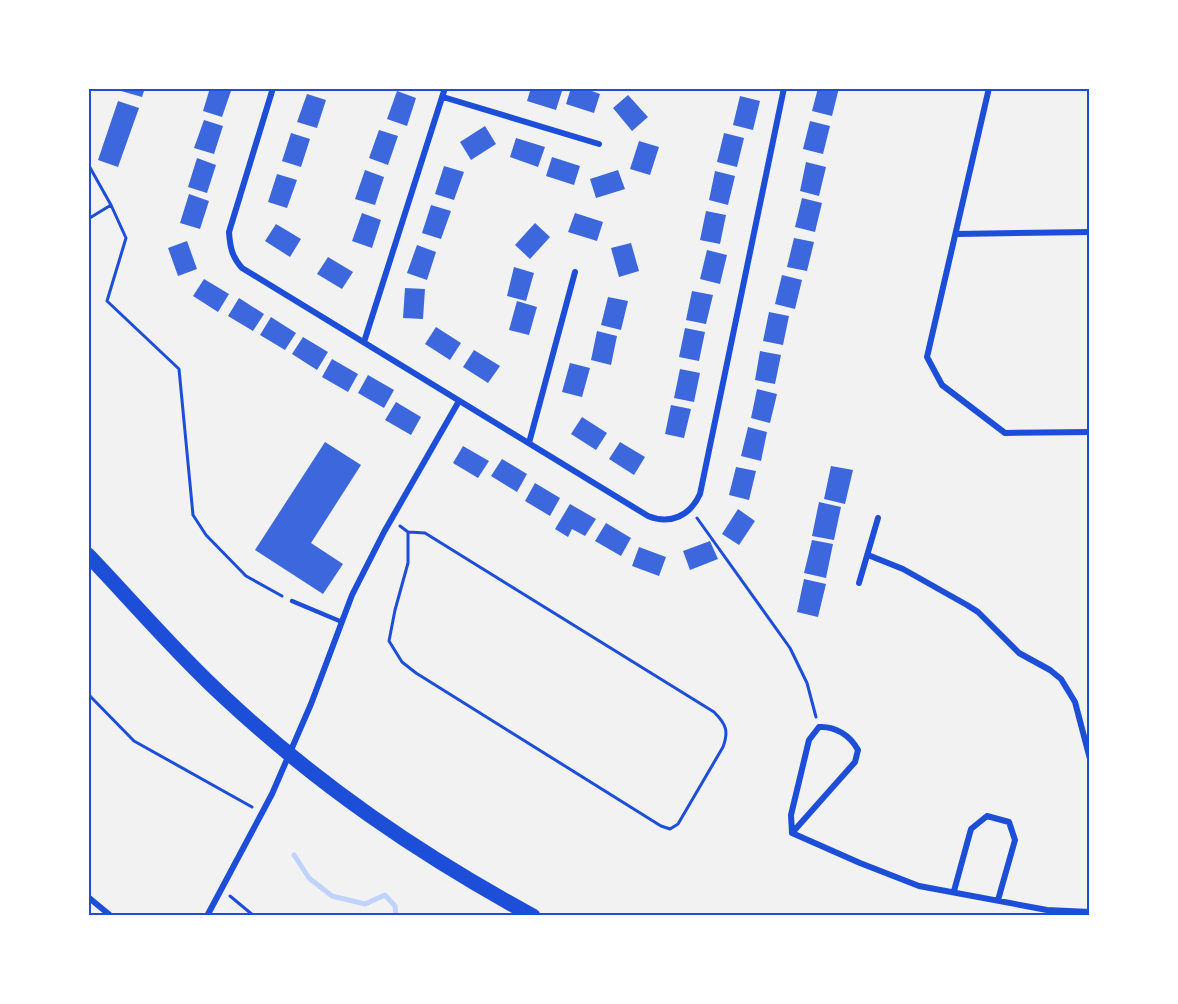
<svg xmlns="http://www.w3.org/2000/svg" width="1178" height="1004" viewBox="0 0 1178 1004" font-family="Cabin,sans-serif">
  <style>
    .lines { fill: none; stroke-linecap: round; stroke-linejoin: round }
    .stream { stroke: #bfd3fe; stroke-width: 5 }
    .building { fill: #3d67dc }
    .path { stroke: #1d4ed8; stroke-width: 3 }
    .service { stroke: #1d4ed8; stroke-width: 4.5 }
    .minor { stroke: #1d4ed8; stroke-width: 6 }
    .primary { stroke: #1d4ed8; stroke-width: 15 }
    .neatline { fill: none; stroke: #1d4ed8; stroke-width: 2 }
  </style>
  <rect width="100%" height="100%" fill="#f2f2f2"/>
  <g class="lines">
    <path class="stream" d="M 294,855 L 309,878 L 332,896 L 365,904 L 385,895 L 395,906 L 396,916"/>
  </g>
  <path class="building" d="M 122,88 L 145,88 L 142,97 L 121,91 Z
    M 210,88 L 232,88 L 222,117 L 203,111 Z
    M 531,88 L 555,88 L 562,91 L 556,110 L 527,101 Z
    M 571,88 L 584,88 L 600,94 L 594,113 L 566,104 Z
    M 818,88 L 839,88 L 832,116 L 812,111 Z
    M 397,91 L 416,98 L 407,126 L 387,119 Z
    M 307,94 L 326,100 L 317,128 L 297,122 Z
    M 628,95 L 648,117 L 632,131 L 613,108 Z
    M 740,96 L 760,101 L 753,130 L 733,125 Z
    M 118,101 L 139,108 L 118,167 L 98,160 Z
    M 204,120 L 223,126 L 214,154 L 194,148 Z
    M 810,121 L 830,126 L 823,154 L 803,149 Z
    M 485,126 L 496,144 L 471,160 L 460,142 Z
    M 379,130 L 398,136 L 388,165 L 369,158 Z
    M 291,133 L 310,139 L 301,167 L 282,161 Z
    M 724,133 L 744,138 L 737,167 L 717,162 Z
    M 516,138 L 545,147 L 538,167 L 510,157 Z
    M 639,141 L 659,147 L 650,175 L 630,169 Z
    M 552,157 L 580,166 L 574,185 L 546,176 Z
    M 197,158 L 216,165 L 207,193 L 188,187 Z
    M 806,162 L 826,167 L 819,196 L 800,191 Z
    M 444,166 L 464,172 L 454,200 L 435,194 Z
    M 365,170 L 384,177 L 375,205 L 355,199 Z
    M 618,170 L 625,189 L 596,198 L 590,179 Z
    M 715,171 L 735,176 L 728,205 L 709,200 Z
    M 277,174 L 297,180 L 287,208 L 268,202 Z
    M 189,194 L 209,201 L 200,229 L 180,223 Z
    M 802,198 L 822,203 L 815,232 L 795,227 Z
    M 431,205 L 451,211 L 441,239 L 422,233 Z
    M 706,211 L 726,215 L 720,244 L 700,240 Z
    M 362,213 L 381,220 L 372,248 L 352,241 Z
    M 575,213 L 603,222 L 597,241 L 568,232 Z
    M 535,223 L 550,237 L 530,259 L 515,245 Z
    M 276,224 L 301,239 L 290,257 L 265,241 Z
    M 794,238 L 814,242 L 807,271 L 787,267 Z
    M 187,241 L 197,269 L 178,276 L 168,248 Z
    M 631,243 L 639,271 L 619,277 L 611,248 Z
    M 417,245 L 436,252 L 427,280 L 407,273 Z
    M 707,250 L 727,255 L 720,284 L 700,279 Z
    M 328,257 L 353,272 L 342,289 L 317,274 Z
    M 514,267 L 534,273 L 526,301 L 507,296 Z
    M 782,275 L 802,280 L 795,309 L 775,304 Z
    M 204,279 L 229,294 L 218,312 L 193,296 Z
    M 405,288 L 425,289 L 423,319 L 403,318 Z
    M 692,291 L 713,295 L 706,324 L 686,320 Z
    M 608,297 L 628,301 L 621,330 L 601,325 Z
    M 239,298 L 264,314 L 253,331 L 228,316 Z
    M 517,301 L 537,307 L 529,335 L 509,330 Z
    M 769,312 L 789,316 L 783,345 L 763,341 Z
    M 271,317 L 296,333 L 285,350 L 260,335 Z
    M 436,327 L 461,343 L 450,360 L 425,344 Z
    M 685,328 L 705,332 L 699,361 L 679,357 Z
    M 597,331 L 617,336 L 611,365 L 591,360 Z
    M 303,337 L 328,352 L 317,370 L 292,354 Z
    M 474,350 L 500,366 L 488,383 L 463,367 Z
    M 760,351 L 781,355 L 775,384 L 755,380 Z
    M 332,359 L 358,374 L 348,392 L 322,377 Z
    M 570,363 L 590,368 L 582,397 L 562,392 Z
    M 680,369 L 700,373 L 694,402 L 674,398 Z
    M 368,375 L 394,390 L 384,408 L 358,393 Z
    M 757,389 L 777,394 L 770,423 L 751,418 Z
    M 396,402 L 421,417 L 411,435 L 385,420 Z
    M 671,405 L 691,409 L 684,438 L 665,434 Z
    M 582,417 L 607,433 L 596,450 L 571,434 Z
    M 748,427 L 767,432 L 761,461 L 741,456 Z
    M 325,442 L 361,465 L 311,543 L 343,564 L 323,594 L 255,550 Z
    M 620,442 L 645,457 L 634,475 L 609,459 Z
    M 463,446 L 489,461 L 478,478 L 453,463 Z
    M 502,459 L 527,474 L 517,492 L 491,476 Z
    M 831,466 L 853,470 L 845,504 L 824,499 Z
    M 736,467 L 756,471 L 749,500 L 729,495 Z
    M 535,483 L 560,498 L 550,516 L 525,501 Z
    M 819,502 L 841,507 L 834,540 L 812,536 Z
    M 570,504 L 596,519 L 585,536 L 572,529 L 568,537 L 555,529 Z
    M 738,509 L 755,521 L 739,545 L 722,534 Z
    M 606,523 L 631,538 L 621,556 L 595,541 Z
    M 812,540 L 833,544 L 826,578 L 804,573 Z
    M 710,541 L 718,559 L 690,570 L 683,551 Z
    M 639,547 L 666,557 L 659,576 L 632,566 Z
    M 804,579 L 826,584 L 818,617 L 797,612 Z"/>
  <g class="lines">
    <path class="path" d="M 88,164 L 111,205 L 126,238 L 107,301 L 179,369 L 193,515 L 206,535 L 246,576 L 282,596
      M 88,219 L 111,205
      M 697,518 L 790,648 L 807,683 L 816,717
      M 400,526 L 408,532 L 408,563 L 395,610 L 389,641 L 402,662 L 416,673 L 661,826 L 670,829 L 678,824 L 723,747 C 729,731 726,724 714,712 L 425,533 L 408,532
      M 88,694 L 134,741 L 252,807
      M 230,896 L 254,916"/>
    <path class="service" d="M 292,601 L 342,622"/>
    <path class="minor" d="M 273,88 L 229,232 C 230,247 232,257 242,268 L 648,516 C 670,525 690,516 700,494 L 784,88
      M 989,88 L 927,357 L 942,385 L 1005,433 L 1090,432
      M 88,89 L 89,88
      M 443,97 L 599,144
      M 956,234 L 1090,232
      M 364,342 L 445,88
      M 529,443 L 575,272
      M 868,555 L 903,569 L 967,605 L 978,612 L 1019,653 L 1050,670 L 1061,679 L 1075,702 L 1090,759
      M 859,583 L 878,518
      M 819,727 C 835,726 850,735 858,750 L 855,762 L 792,833 L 791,815 L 809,740 Z
      M 792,833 L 860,863 L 919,886 L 1047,910 L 1090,912
      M 954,891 L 971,829 L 987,816 L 1009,822 L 1015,840 L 998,900
      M 88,897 L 111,916
      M 207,916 L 272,794 L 311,704 L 352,595 L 384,532 L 459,401"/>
    <path class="primary" d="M 88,555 C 133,602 175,652 223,696 C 318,785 419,854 533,916"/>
  </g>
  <rect width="1178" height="1004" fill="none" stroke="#ffffff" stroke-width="180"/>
  <rect x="90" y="90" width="998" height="824" class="neatline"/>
</svg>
